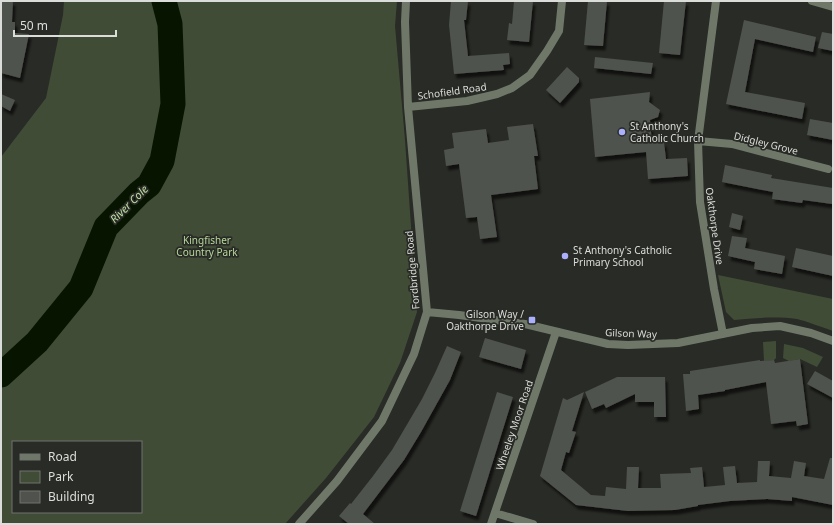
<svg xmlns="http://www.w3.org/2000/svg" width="834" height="525" viewBox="0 0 834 525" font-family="'Noto Sans',sans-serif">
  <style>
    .green { fill: #414c37; fill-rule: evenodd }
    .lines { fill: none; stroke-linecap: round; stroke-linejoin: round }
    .river { stroke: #071400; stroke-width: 25 }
    .building { fill: #4f524d; filter: url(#shadow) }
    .street { stroke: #6f7868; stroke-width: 8 }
    .poi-dot { fill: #aab0fb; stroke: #292b26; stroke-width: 1.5 }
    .labels { text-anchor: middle; stroke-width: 3.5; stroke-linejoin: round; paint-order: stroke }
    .street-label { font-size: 10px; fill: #dbddda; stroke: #292b26 }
    .poi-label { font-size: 10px; fill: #dbddda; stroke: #292b26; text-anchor: start }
    .park-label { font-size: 10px; fill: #b7d79b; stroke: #292b26 }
    .water-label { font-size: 11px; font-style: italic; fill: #c0dfa3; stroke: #292b26 }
  </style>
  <defs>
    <filter id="shadow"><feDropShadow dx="2.5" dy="4.5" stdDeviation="1" flood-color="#0009"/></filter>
  </defs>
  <rect width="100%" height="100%" fill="#292b26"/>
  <path class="green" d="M 64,1 L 397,1 L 395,26 L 405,140 L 417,312 L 400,363 L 374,417 L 326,478 L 285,524 L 1,524 L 1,157 L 46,98 L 63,15 ZM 13,442 L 141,442 L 141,512 L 13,512 Z
    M 718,275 L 833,299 L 833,331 C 821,327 809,322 797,319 C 776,316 755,318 734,320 L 726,312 Z
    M 776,341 L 776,358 L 774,360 L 764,361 L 763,342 Z
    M 784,344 L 803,348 L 823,357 L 817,367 L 800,359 L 789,361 L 783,358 Z"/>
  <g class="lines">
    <path class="river" d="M 1,375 L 37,342 L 81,288 L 106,227 L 139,193 L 149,185 L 162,161 L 173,104 L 170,24 L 164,1"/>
  </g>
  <path class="building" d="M 1,1 L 13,1 L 12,22 L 15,22 L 15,33 L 29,34 L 20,78 L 1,73 Z
    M 451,1 L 468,1 L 466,20 L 464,20 L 468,56 L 509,53 L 510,64 L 503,65 L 504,70 L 454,74 L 449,25 Z
    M 514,1 L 533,1 L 529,42 L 507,40 L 509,23 L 512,24 Z
    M 588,1 L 607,1 L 603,46 L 584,45 Z
    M 664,1 L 686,1 L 680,55 L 659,53 Z
    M 744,20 L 816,37 L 813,52 L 755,39 L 745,92 L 805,103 L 802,119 L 726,104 Z
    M 822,32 L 833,34 L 833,51 L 818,48 Z
    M 595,57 L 653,63 L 651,74 L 594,68 Z
    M 567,67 L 579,78 L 579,82 L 560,103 L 546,90 Z
    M 650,92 L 649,102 L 660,110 L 658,117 L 650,120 L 652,143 L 664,142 L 666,159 L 687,158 L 688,176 L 648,179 L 646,152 L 595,157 L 590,99 Z
    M 1,94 L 15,100 L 10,111 L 1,106 Z
    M 810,119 L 833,123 L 833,140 L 807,135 Z
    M 533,124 L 538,156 L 534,156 L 538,189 L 491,195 L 497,237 L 480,239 L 477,217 L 466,218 L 459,164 L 446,166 L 444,150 L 454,148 L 452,133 L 486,129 L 488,143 L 509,140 L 507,127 Z
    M 725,165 L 772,175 L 771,178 L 833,188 L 832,204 L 803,200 L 802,203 L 772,199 L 773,192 L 722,182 Z
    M 732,213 L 743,216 L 740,230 L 729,227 Z
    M 732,236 L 747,238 L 745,248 L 785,256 L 782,274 L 754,269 L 755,262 L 728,256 Z
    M 796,248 L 833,256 L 833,276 L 792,267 Z
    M 485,338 L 526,350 L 521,369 L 479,357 Z
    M 447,346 L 461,352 L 450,380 L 421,432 L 404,460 L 363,514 L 375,524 L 349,524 L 339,516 L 350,503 L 351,504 L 373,476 L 392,450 L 422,399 L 435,373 Z
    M 800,359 L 808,424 L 797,426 L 796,421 L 771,424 L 766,382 L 725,390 L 725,391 L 698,395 L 699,409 L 686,411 L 683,374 L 690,374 L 690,371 L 760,360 L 760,361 L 774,360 L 775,363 Z
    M 815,371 L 833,381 L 833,398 L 807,384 Z
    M 617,377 L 665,377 L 666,417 L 654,417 L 654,402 L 635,402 L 635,394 L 606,408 L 604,404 L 592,409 L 585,392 Z
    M 497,392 L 513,397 L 476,516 L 460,511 Z
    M 584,392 L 572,431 L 576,432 L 569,453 L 566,452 L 561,470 L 591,495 L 605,496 L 606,487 L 626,489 L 627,467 L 639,467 L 638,488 L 661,488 L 660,474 L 691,473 L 690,468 L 702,467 L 704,487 L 725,485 L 723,467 L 735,466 L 737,483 L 757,482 L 758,461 L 770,461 L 769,476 L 791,478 L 794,461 L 806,463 L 804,476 L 824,479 L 830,458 L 833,458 L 833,505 L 792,497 L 792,501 L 767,499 L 730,501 L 698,505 L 698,506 L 675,510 L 628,511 L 576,505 L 540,476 L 563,398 L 567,400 Z"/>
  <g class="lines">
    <path class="street" d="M 716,1 L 698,141 L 700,202 L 714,289 L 723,334
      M 812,1 L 833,7
      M 408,107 L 467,101 L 497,94 L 512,88 L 530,75 L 547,51 L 559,31 L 562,1
      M 698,141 L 732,144 L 828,169
      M 427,312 L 459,315 L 525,324 L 608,344 L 628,345 L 678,343 L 752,328 L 780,326 L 811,333 L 833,341
      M 495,513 L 533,524
      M 299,524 L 337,481 L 382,421 L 414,354 L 427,312 L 408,107 L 405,22 L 406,1
      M 491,524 L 556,332"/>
  </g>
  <g class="poi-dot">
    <circle cx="622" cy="132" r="4"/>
    <circle cx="565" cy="256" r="4"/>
    <rect x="528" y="316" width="8" height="8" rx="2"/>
  </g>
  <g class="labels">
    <g class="street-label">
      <text transform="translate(452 91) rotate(-8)" y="4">Schofield Road</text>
      <text transform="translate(766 143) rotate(14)" y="4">Didgley Grove</text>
      <text transform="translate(715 226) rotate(82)" y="4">Oakthorpe Drive</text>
      <text transform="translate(412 270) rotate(-95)" y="4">Fordbridge Road</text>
      <text transform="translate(631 333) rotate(2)" y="4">Gilson Way</text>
      <text transform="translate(514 425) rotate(-71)" y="4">Wheeley Moor Road</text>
    </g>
    <g class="poi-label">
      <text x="630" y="130">St Anthony's<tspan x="630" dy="12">Catholic Church</tspan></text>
      <text x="573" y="254">St Anthony's Catholic<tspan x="573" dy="12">Primary School</tspan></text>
      <text x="524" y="318" text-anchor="end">Gilson Way /<tspan x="524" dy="12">Oakthorpe Drive</tspan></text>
    </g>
    <g class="park-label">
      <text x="207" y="244">Kingfisher<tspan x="207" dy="12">Country Park</tspan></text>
    </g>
    <g class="water-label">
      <text transform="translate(129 204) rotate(-45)" y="4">River Cole</text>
    </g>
  </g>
  <rect width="834" height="525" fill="none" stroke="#dbddda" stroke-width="4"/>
  <rect x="12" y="441" width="130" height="72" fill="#292b26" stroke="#70726e"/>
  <rect x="20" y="454" width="20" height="6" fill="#6f7868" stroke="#70726e"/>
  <text x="48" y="461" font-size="12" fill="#dbddda">Road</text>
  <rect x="20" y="471" width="20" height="12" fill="#414c37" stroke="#70726e"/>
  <text x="48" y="481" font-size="12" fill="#dbddda">Park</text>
  <rect x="20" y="491" width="20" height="12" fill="#4f524d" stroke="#70726e"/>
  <text x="48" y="501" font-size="12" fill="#dbddda">Building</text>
  <path d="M14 30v6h102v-6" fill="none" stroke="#dbddda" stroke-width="2"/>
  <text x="20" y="30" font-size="12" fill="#dbddda" stroke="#292b26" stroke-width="3" paint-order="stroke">50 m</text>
</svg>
